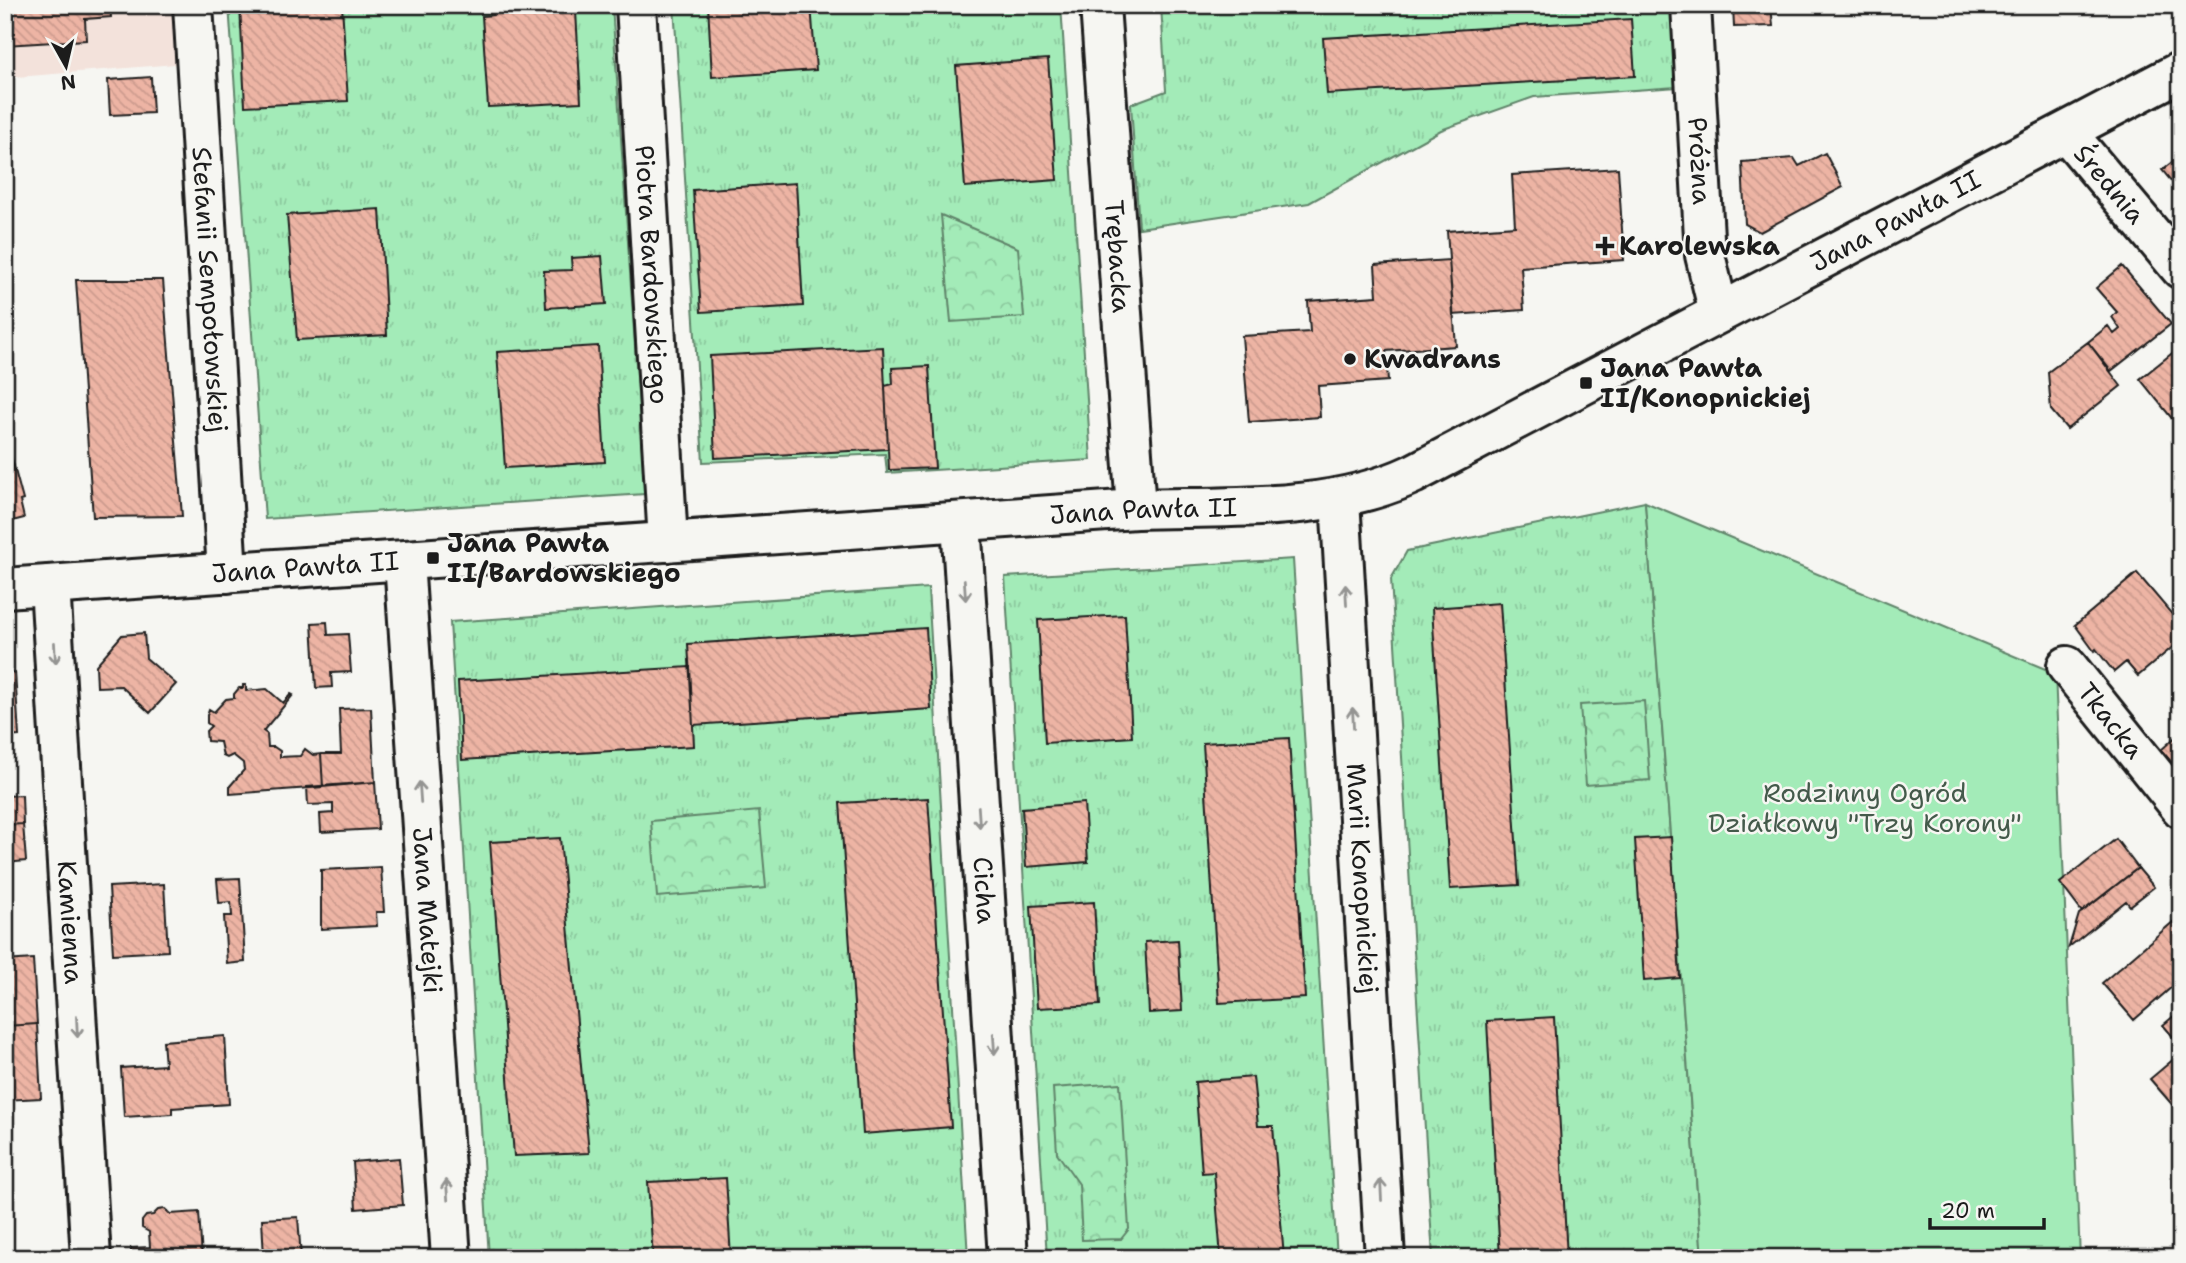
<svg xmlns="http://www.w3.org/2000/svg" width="2186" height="1263" viewBox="0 0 2186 1263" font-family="'Shantell Sans',sans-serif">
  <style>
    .built { fill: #f3e2db }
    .grass { fill: url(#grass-tufts); stroke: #60846a; stroke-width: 2 }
    .park { fill: url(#park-crowns); stroke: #60846a; stroke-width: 2 }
    .garden { fill: #a3ebb8; stroke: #60846a; stroke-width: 2 }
    .building { fill: url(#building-back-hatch); stroke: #1c1c1c; stroke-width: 2 }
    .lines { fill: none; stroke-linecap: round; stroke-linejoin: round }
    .street-casing { stroke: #1c1c1c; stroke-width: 44 }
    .secondary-casing { stroke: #1c1c1c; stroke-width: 44 }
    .street { stroke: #f6f6f2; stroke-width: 38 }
    .secondary { stroke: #f6f6f2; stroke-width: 38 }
    .oneway { stroke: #949492 }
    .poi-dot { fill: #1c1c1c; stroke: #f6f6f2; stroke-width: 2.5 }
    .labels { text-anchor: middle; stroke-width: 5; stroke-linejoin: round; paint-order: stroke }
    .street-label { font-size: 26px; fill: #1c1c1c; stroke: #f6f6f2 }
    .poi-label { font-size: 26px; font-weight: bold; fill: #1c1c1c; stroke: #f6f6f2; text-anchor: start }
    .park-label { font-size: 26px; fill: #445a4b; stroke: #f6f6f2 }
  </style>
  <defs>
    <pattern id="grass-tufts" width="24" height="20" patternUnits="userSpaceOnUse" patternTransform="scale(1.75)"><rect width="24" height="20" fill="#a3ebb8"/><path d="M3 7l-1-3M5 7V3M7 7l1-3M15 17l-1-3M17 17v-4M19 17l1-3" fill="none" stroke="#8cc99e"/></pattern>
    <pattern id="park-crowns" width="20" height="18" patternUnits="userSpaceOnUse" patternTransform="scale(1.75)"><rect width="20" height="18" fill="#a3ebb8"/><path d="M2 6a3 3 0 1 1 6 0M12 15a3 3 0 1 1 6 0" fill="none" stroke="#8cc99e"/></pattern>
    <pattern id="building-back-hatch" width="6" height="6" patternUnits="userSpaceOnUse" patternTransform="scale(1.75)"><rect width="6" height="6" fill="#edb4a4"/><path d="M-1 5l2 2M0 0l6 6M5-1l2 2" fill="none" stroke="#cb9a8d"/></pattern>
  </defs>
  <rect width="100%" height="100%" fill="#f6f6f2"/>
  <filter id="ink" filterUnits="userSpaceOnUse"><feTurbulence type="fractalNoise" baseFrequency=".0143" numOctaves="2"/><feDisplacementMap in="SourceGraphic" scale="14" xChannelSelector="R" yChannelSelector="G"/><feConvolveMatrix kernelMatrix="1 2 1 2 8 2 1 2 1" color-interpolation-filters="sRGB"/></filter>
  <g filter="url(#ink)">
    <path class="built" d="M 5,5 L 196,5 L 200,62 L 5,78 Z"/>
    <path class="grass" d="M 229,5 L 612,5 L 645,494 L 265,519 Z
      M 674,5 L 1061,5 L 1091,460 L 887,473 L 885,454 L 703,462 Z
      M 1161,5 L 1672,5 L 1677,87 L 1534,97 L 1441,130 L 1309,203 L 1139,228 L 1131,104 L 1166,91 Z
      M 1645,502 L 1702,1258 L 1433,1258 L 1391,579 L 1407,551 Z
      M 1293,559 L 1337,1258 L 1047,1258 L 1005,577 Z
      M 928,588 L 968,1258 L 489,1258 L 450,622 Z"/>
    <path class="park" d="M 941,215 L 1018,248 L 1024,317 L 951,322 Z
      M 1644,701 L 1650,780 L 1586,785 L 1580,705 Z
      M 759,811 L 766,888 L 657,897 L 651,821 Z
      M 1120,1083 L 1129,1229 L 1121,1239 L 1082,1240 L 1079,1184 L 1057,1153 L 1053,1088 Z"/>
    <path class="garden" d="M 1645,502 L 2055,673 L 2080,1258 L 1702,1258 Z"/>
    <path class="building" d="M 5,5 L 110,5 L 111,17 L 85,19 L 86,40 L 5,45 Z
      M 240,5 L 342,5 L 348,101 L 245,106 Z
      M 493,5 L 566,5 L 567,12 L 576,11 L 581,102 L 488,107 L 482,16 L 493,15 Z
      M 708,5 L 811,5 L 816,70 L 712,77 Z
      M 1733,5 L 1771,5 L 1773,26 L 1734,27 Z
      M 1631,19 L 1635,76 L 1327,94 L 1323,38 Z
      M 1048,59 L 1057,180 L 965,187 L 956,66 Z
      M 151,77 L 153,113 L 110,115 L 108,80 Z
      M 1825,153 L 1843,187 L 1760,232 L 1745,224 L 1742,162 L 1794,158 L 1799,166 Z
      M 2181,155 L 2181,193 L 2162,170 Z
      M 1618,168 L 1624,260 L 1521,267 L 1524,310 L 1453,315 L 1447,231 L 1515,226 L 1512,175 Z
      M 796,183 L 803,306 L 701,312 L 693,190 Z
      M 380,209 L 387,335 L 297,340 L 287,215 Z
      M 602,256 L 606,304 L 546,308 L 544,271 L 572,270 L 571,258 Z
      M 1449,260 L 1456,346 L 1386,351 L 1388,381 L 1318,386 L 1320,417 L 1249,422 L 1242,336 L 1310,332 L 1308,301 L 1377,296 L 1375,265 Z
      M 2122,266 L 2171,324 L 2111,371 L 2088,342 L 2108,326 L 2114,334 L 2120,329 L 2112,317 L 2117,312 L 2096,288 Z
      M 76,280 L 163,280 L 182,516 L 93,517 Z
      M 2088,342 L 2121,386 L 2067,429 L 2051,410 L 2048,372 Z
      M 598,346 L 605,462 L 505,468 L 497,352 Z
      M 2181,346 L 2181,415 L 2174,421 L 2140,379 Z
      M 883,347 L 888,449 L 715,458 L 710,356 Z
      M 929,366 L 935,468 L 889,470 L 885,386 L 893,384 L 892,368 Z
      M 5,433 L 23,500 L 20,501 L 24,518 L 5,523 Z
      M 2137,573 L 2181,625 L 2181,640 L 2138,676 L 2126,662 L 2114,672 L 2096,649 L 2094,651 L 2075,625 Z
      M 1500,603 L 1519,885 L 1450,889 L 1432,608 Z
      M 1125,615 L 1132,737 L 1045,743 L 1038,620 Z
      M 327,622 L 328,635 L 348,634 L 351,672 L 331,673 L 332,687 L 316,688 L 312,623 Z
      M 926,628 L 931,709 L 693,725 L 688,644 Z
      M 144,633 L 146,658 L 176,684 L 150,713 L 121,686 L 97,687 L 96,665 L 122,635 Z
      M 690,667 L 694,746 L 462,760 L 458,681 Z
      M 15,672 L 19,736 L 5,737 L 5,673 Z
      M 243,685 L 246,685 L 246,691 L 267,689 L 283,703 L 291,694 L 293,695 L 263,731 L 267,734 L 268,747 L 274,747 L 280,751 L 280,757 L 300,756 L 305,749 L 313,755 L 321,754 L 323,787 L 230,794 L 230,786 L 244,770 L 243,763 L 233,755 L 227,758 L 223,756 L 220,742 L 207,741 L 206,731 L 211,726 L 207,723 L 207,715 L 209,709 L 214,712 L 226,699 L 234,698 L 234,694 L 239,688 L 243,688 Z
      M 371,708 L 375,782 L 323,787 L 321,754 L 341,754 L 339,709 Z
      M 2181,732 L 2181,773 L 2161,750 Z
      M 1289,738 L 1305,998 L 1219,1003 L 1203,743 Z
      M 375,782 L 378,829 L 321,832 L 320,814 L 333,813 L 333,804 L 308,805 L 307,787 Z
      M 22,795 L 23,824 L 5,825 L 5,796 Z
      M 928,798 L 951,1127 L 863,1134 L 840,803 Z
      M 1084,803 L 1088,862 L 1026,867 L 1022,808 Z
      M 23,824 L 26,861 L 5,863 L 5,825 Z
      M 1671,837 L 1680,978 L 1644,981 L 1635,839 Z
      M 560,838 L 589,1153 L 514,1156 L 490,842 Z
      M 2116,839 L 2138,868 L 2082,912 L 2060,883 Z
      M 381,867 L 384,912 L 376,912 L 377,926 L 321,929 L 321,870 Z
      M 2138,868 L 2154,887 L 2130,906 L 2126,901 L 2069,947 L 2079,914 Z
      M 240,878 L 245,962 L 227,964 L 224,916 L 232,916 L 231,902 L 219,903 L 217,879 Z
      M 164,884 L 168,951 L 113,954 L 109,887 Z
      M 1094,902 L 1100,1005 L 1037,1008 L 1031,906 Z
      M 2181,915 L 2181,979 L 2134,1020 L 2102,983 Z
      M 1178,940 L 1182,1011 L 1149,1013 L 1145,942 Z
      M 33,959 L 37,1024 L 5,1026 L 5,961 Z
      M 2181,1010 L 2181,1046 L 2163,1025 Z
      M 1554,1017 L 1567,1258 L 1500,1258 L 1487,1021 Z
      M 37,1024 L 41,1098 L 5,1100 L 5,1026 Z
      M 225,1036 L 229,1104 L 172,1108 L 172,1114 L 124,1117 L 121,1068 L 165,1065 L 163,1041 Z
      M 2181,1053 L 2181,1105 L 2176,1109 L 2150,1079 Z
      M 1253,1077 L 1258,1126 L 1273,1126 L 1284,1258 L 1221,1258 L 1214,1172 L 1202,1173 L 1195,1082 Z
      M 399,1158 L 403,1205 L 356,1209 L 353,1162 Z
      M 726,1178 L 731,1258 L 653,1258 L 648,1182 Z
      M 165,1209 L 170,1214 L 199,1212 L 202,1258 L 131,1258 L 131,1248 L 150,1247 L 149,1232 L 142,1228 L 142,1221 L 146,1216 L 153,1215 L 158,1210 Z
      M 298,1217 L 301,1258 L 264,1258 L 262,1219 Z"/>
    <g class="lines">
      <defs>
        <g id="street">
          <path id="s1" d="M 193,5 L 227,573"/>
          <path id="s2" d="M 636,5 L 668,542"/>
          <path id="s3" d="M 1100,5 L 1136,509"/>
          <path id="s4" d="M 1691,5 L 1705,255 L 1719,313"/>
          <path id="s5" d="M 2066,132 L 2181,269"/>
          <path id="s6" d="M 1340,499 L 1385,1258"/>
          <path id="s7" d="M 961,522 L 1008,1258"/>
          <path id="s8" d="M 404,561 L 451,1258"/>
          <path id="s9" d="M 50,585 L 91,1258"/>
          <path id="s10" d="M 2067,666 L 2181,808"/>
        </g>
        <g id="secondary">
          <path id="s11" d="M 5,588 L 1136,509 C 1225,506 1331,513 1413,474 L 2181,71"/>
        </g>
      </defs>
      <use href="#street" class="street-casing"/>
      <use href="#secondary" class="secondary-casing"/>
      <use href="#street" class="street"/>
      <use href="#secondary" class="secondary"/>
    </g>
    <defs><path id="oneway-shaft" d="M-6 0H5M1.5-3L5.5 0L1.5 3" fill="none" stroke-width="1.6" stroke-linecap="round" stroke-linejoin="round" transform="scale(1.75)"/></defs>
    <g class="oneway">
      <use href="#oneway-shaft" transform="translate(965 590) rotate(86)"/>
      <use href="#oneway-shaft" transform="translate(1346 595) rotate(-93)"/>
      <use href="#oneway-shaft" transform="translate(55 653) rotate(87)"/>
      <use href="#oneway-shaft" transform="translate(1353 718) rotate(-93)"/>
      <use href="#oneway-shaft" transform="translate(420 792) rotate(-94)"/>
      <use href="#oneway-shaft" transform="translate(979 817) rotate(86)"/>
      <use href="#oneway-shaft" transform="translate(77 1027) rotate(87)"/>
      <use href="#oneway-shaft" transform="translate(994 1044) rotate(86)"/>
      <use href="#oneway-shaft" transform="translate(447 1190) rotate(-94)"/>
      <use href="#oneway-shaft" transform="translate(1381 1190) rotate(-93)"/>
    </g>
  </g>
  <g class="poi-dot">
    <path d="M1601.5 235.5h7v7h7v7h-7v7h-7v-7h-7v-7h7z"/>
    <circle cx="1350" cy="359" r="7"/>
    <rect x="1579" y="376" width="14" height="14" rx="3.5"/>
    <rect x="426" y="551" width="14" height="14" rx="3.5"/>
  </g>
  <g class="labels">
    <g class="street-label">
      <text dy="9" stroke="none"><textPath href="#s4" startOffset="156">Próżna</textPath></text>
      <text dy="9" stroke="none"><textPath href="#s5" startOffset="68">Średnia</textPath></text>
      <text dy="9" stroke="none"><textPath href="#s11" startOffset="1960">Jana Pawła II</textPath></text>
      <text dy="9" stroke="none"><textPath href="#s3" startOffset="252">Trębacka</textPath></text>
      <text dy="9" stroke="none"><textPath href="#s2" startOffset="270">Piotra Bardowskiego</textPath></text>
      <text dy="9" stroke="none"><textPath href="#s1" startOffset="285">Stefanii Sempołowskiej</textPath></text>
      <text dy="9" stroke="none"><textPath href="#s11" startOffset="1141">Jana Pawła II</textPath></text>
      <text dy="9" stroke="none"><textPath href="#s11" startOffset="301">Jana Pawła II</textPath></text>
      <text dy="9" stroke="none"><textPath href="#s10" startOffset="70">Tkacka</textPath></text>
      <text dy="9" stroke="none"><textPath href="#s6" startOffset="380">Marii Konopnickiej</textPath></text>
      <text dy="9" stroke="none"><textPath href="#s7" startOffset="369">Cicha</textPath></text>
      <text dy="9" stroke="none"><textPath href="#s8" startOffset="350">Jana Matejki</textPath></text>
      <text dy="9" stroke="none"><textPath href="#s9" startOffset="338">Kamienna</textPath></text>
    </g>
    <g class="poi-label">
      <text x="1619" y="255">Karolewska</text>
      <text x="1364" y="368">Kwadrans</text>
      <text x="1600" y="377">Jana Pawła<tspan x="1600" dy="30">II/Konopnickiej</tspan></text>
      <text x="447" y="552">Jana Pawła<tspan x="447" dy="30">II/Bardowskiego</tspan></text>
    </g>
    <g class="park-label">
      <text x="1865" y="802">Rodzinny Ogród<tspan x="1865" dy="30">Działkowy "Trzy Korony"</tspan></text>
    </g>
  </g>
  <rect width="2186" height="1263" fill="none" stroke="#f6f6f2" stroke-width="28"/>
  <rect x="14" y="14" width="2158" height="1235" fill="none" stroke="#1c1c1c" stroke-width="2.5" filter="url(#ink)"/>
  <g transform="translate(66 66) rotate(172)" stroke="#f6f6f2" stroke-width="5" paint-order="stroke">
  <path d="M0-5L12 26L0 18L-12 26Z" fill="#1c1c1c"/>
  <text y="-10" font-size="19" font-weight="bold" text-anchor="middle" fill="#1c1c1c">N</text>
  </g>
  <path d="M1930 1218v10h114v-10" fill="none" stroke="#1c1c1c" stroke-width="3.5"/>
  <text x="1941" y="1218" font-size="21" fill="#1c1c1c" stroke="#f6f6f2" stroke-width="5" paint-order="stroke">20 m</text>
</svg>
